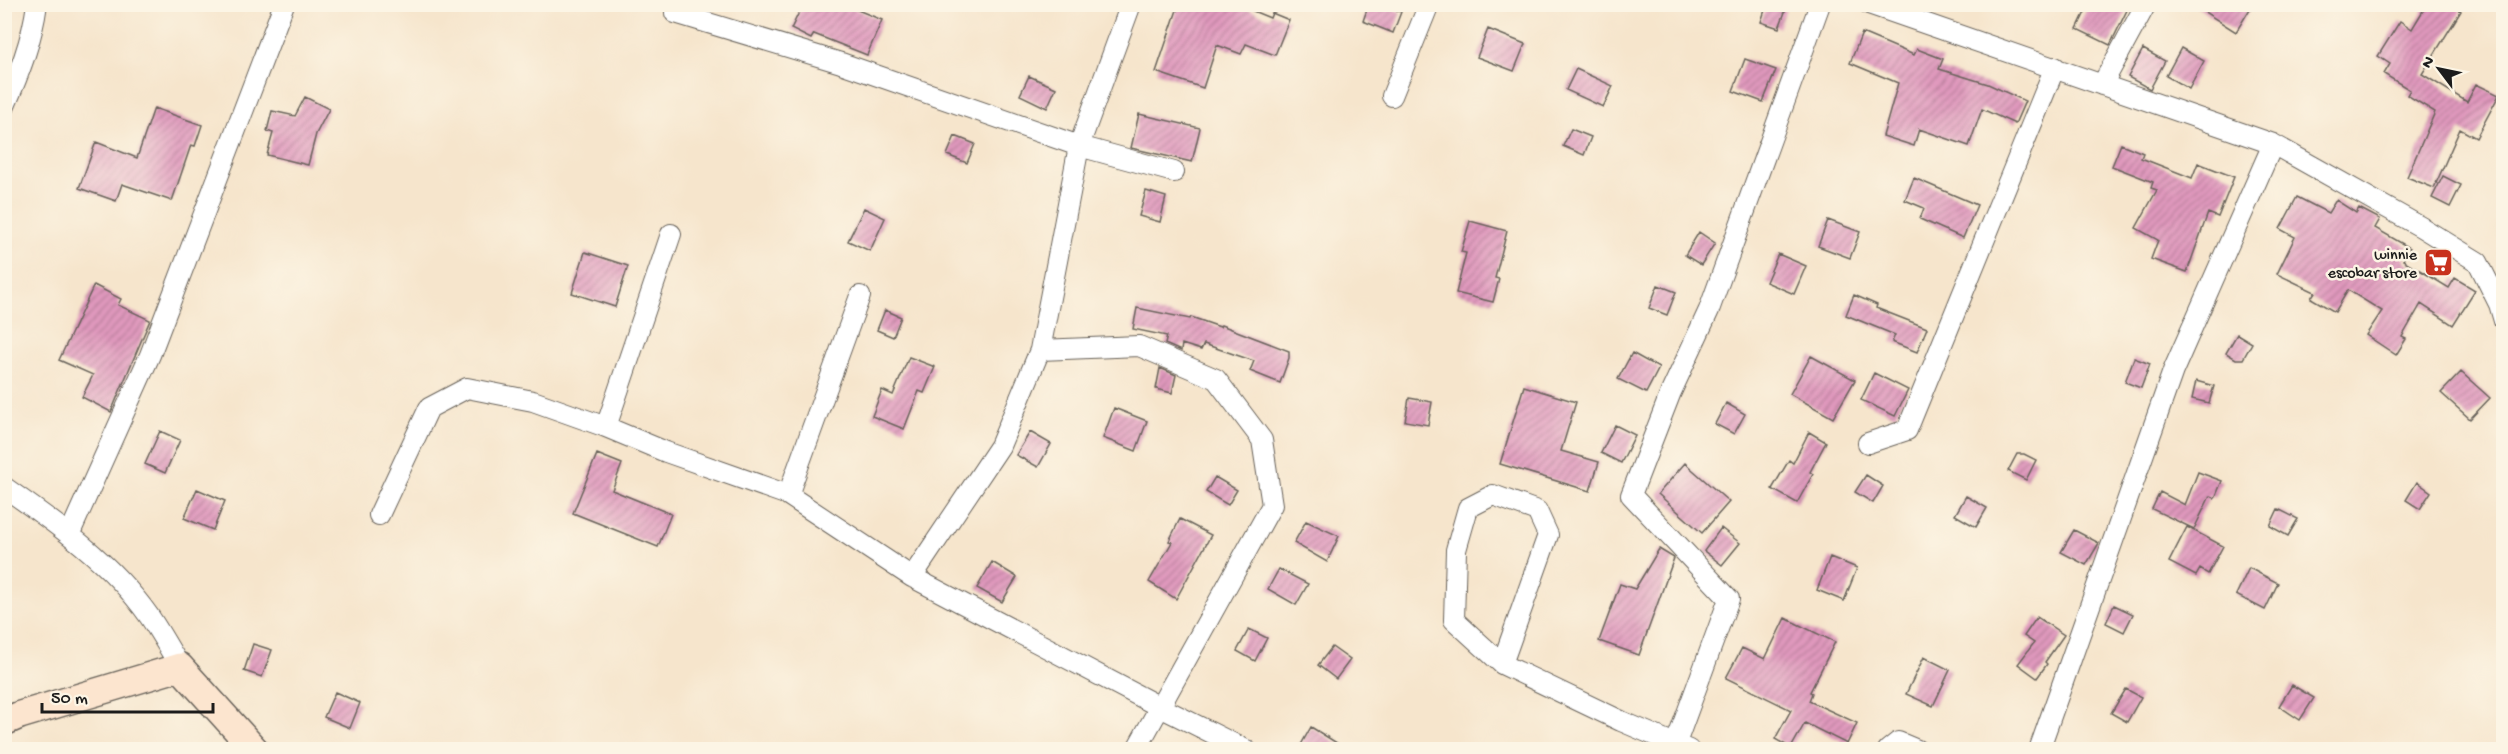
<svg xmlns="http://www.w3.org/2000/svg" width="2508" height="754" viewBox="0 0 2508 754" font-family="'Gochi Hand',sans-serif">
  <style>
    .building { fill: url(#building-hatch) }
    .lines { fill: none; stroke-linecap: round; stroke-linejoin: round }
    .street-casing { stroke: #68625a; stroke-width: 22 }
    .secondary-casing { stroke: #68625a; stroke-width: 30 }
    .street { stroke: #fff; stroke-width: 20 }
    .secondary { stroke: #fce5cf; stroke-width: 27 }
    .labels { text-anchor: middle; stroke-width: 5; stroke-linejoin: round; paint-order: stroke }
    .poi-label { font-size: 16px; fill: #1c1c1c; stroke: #fcf5e5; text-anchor: end }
  </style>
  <defs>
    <pattern id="building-hatch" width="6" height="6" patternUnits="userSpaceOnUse" patternTransform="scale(1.5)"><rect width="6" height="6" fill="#e099bd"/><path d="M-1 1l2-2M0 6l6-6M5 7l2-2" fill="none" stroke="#b57c99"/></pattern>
  </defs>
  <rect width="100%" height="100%" fill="#fcf5e5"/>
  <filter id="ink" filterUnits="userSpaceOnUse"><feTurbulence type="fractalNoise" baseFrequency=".0167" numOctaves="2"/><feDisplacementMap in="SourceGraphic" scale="12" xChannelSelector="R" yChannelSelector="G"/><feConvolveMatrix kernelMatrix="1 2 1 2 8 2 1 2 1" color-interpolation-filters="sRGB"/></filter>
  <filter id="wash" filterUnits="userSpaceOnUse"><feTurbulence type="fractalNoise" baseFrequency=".008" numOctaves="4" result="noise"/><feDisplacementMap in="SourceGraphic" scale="24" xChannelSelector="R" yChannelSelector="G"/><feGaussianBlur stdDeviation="1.35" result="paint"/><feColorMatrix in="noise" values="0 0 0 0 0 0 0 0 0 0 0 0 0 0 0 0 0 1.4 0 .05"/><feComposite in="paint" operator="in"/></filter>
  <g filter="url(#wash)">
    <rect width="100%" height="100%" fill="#f6e5cc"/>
    <g id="blocks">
      <path class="building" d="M 803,4 L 843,4 L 882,20 L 867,55 L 814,34 L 811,39 L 791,29 Z
        M 1179,4 L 1236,4 L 1270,18 L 1272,13 L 1289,20 L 1275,55 L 1246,44 L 1241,54 L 1217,45 L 1203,88 L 1156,72 Z
        M 1369,4 L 1381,4 L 1401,12 L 1393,33 L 1363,21 Z
        M 1767,4 L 1788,4 L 1779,28 L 1761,22 Z
        M 2089,4 L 2130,4 L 2110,45 L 2077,29 Z
        M 2192,4 L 2253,4 L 2236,32 Z
        M 2427,4 L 2450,4 L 2461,11 L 2422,74 L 2467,102 L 2476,84 L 2499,95 L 2476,138 L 2460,129 L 2434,188 L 2407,177 L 2435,112 L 2407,95 L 2410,90 L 2384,74 L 2390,64 L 2378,56 L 2400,21 L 2412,29 Z
        M 1488,29 L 1525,44 L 1514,71 L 1477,57 Z
        M 1862,33 L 1914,55 L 1917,49 L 1943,59 L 1939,69 L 1988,84 L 2025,101 L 2015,124 L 1982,109 L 1969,146 L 1919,129 L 1914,146 L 1883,136 L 1898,83 L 1850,63 Z
        M 2181,48 L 2204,61 L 2189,89 L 2166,76 Z
        M 2143,49 L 2165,61 L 2150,89 L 2128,77 Z
        M 1745,59 L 1776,70 L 1763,102 L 1733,91 Z
        M 1576,69 L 1613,86 L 1603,107 L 1566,90 Z
        M 1029,76 L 1056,88 L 1047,108 L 1020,95 Z
        M 305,97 L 329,109 L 316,134 L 308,165 L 267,155 L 273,133 L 267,131 L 272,111 L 295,116 Z
        M 154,108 L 202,125 L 195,146 L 191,145 L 172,201 L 122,184 L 116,201 L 79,188 L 96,142 L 137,158 Z
        M 1139,114 L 1200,128 L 1192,162 L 1131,148 Z
        M 1571,129 L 1591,137 L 1584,155 L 1563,146 Z
        M 955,136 L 975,144 L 967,163 L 947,155 Z
        M 2121,144 L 2143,153 L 2141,158 L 2192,178 L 2198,163 L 2234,177 L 2218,217 L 2208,213 L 2187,272 L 2151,259 L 2158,240 L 2136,228 L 2157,190 L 2151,188 L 2153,182 L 2112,166 Z
        M 2443,176 L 2461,185 L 2450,207 L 2432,198 Z
        M 1914,178 L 1977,205 L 1963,238 L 1920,219 L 1924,208 L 1905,200 Z
        M 1146,191 L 1166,197 L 1160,222 L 1139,216 Z
        M 2297,197 L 2328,213 L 2336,200 L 2356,213 L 2359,208 L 2380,219 L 2375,228 L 2410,248 L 2403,260 L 2449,288 L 2455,278 L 2475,290 L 2453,325 L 2421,304 L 2402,337 L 2406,339 L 2396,355 L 2366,335 L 2382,311 L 2348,290 L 2335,312 L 2311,298 L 2315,292 L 2277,274 L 2295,237 L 2280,229 Z
        M 864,208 L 885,218 L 870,251 L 848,241 Z
        M 1828,220 L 1860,232 L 1850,258 L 1818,246 Z
        M 1470,221 L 1507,231 L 1495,278 L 1499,279 L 1493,302 L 1456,293 L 1466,253 L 1461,252 Z
        M 1699,232 L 1715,243 L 1701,265 L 1685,255 Z
        M 585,252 L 628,266 L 615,307 L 572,293 Z
        M 1778,254 L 1806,266 L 1794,294 L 1766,282 Z
        M 94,285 L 121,299 L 118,305 L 150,320 L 111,412 L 82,397 L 93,375 L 59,360 Z
        M 1658,285 L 1676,292 L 1667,315 L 1649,308 Z
        M 1854,295 L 1877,305 L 1876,308 L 1927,328 L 1917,352 L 1892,342 L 1895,335 L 1846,315 Z
        M 1137,308 L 1190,319 L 1191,317 L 1220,327 L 1221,325 L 1289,351 L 1289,358 L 1280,383 L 1250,371 L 1254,361 L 1204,344 L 1201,350 L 1182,344 L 1181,351 L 1165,344 L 1167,336 L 1133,329 Z
        M 885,310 L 901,317 L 893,337 L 877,330 Z
        M 2237,334 L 2252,343 L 2243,359 L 2236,359 L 2226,353 Z
        M 1632,353 L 1659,368 L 1646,393 L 1618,379 Z
        M 1811,356 L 1855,380 L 1833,418 L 1790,394 Z
        M 909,357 L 935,367 L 924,393 L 919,391 L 904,429 L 872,416 L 882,390 L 893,395 Z
        M 2134,358 L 2150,364 L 2141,388 L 2125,382 Z
        M 1160,368 L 1176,375 L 1172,393 L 1156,389 Z
        M 2461,372 L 2490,398 L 2470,419 L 2441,393 Z
        M 1874,373 L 1908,390 L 1895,416 L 1861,400 Z
        M 2196,381 L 2214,386 L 2209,403 L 2192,399 Z
        M 1524,386 L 1576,402 L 1561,451 L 1599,462 L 1590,491 L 1500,464 Z
        M 1409,398 L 1432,402 L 1428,425 L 1405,421 Z
        M 1726,403 L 1745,414 L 1734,434 L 1715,424 Z
        M 1114,408 L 1147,421 L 1136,451 L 1103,438 Z
        M 1615,425 L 1635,435 L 1621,463 L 1601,453 Z
        M 160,431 L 180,440 L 165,473 L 145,464 Z
        M 1030,432 L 1051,444 L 1038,467 L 1016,455 Z
        M 1809,432 L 1826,442 L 1810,472 L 1813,474 L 1797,503 L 1772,489 L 1789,460 L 1793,463 Z
        M 597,454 L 622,464 L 612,490 L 671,514 L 658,547 L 573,513 Z
        M 2017,454 L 2024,454 L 2036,460 L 2026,480 L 2008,471 Z
        M 1685,463 L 1729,502 L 1702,533 L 1658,494 Z
        M 2198,472 L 2222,481 L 2215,498 L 2210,496 L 2194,529 L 2152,509 L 2160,492 L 2185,505 Z
        M 1866,475 L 1883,486 L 1873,503 L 1855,492 Z
        M 1215,477 L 1237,490 L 1228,505 L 1206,492 Z
        M 2417,482 L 2431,492 L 2420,509 L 2406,500 Z
        M 197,489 L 225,501 L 213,530 L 184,518 Z
        M 1966,496 L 1987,508 L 1976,527 L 1955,515 Z
        M 2278,509 L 2298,519 L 2288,536 L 2270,526 Z
        M 1180,519 L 1211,535 L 1176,599 L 1149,582 L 1172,542 L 1169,541 Z
        M 1306,521 L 1339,536 L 1327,562 L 1294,543 Z
        M 2187,527 L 2223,546 L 2208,574 L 2200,569 L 2196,576 L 2169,562 Z
        M 1721,528 L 1740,543 L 1722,565 L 1704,551 Z
        M 2074,530 L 2099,543 L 2086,565 L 2061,552 Z
        M 1659,549 L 1674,558 L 1639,655 L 1599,641 L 1620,584 L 1635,589 Z
        M 1830,557 L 1857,568 L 1844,601 L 1817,590 Z
        M 992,562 L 1017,577 L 1002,602 L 977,588 Z
        M 2249,568 L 2278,583 L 2265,610 L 2236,595 Z
        M 1279,569 L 1308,584 L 1296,605 L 1268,589 Z
        M 2114,605 L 2133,614 L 2124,632 L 2106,623 Z
        M 2037,617 L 2064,635 L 2045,662 L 2047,664 L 2037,678 L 2018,664 L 2034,643 L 2024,636 Z
        M 1785,618 L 1835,642 L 1810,692 L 1812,693 L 1809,701 L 1857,723 L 1847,744 L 1805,723 L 1791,748 L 1775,739 L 1791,710 L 1726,678 L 1742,648 L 1765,659 Z
        M 1249,629 L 1267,638 L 1255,661 L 1237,651 Z
        M 253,644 L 272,650 L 262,677 L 244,671 Z
        M 1332,647 L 1350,660 L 1336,679 L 1318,665 Z
        M 1924,657 L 1950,670 L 1933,706 L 1906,694 Z
        M 2292,685 L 2314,698 L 2300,720 L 2279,706 Z
        M 2126,689 L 2141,697 L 2127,722 L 2111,713 Z
        M 335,692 L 360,703 L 350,728 L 324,717 Z
        M 1311,727 L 1348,750 L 1298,750 Z"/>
    </g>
  </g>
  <g filter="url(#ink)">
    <use href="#blocks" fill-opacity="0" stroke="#68625a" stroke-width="1.5"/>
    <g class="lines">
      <defs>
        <path id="street" d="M 1869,4 L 2273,144 L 2421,227 L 2478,262 L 2499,304 L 2504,321
          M 675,13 L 841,63 L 1079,146 L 1174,172
          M 2102,85 L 2146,4
          M 1392,96 L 1429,4
          M 4,108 C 19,74 32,41 37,4
          M 1040,350 L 1139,346 L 1216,379 L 1262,440 L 1272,505 L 1136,750
          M 606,427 L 671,234
          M 1868,443 L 1907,430 L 2055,67
          M 4,487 C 57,524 111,562 149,616 C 160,632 170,650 180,667
          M 788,495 L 860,296
          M 379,515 L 429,408 L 467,388 L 533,401 L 606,427 L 666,452 L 788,495 L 912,577 L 1160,707 L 1246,750
          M 70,533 L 150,355 L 284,4
          M 912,577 L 1000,446 L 1040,350 L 1079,146 L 1131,4
          M 1502,664 L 1548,535 L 1537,511 L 1493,495 L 1468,508 L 1456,550 L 1454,620 L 1502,664 L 1621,721 L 1689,750
          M 1676,743 L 1729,599 L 1631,495 L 1671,392 L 1709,310 L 1820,4
          M 1888,750 L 1898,742 L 1917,750
          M 2039,750 L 2173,371 L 2273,144"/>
        <path id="secondary" d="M 4,722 L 20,715 L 180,667 L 255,750"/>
      </defs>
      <use href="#street" class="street-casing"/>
      <use href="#secondary" class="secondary-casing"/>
      <use href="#street" class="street"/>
      <use href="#secondary" class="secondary"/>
    </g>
  </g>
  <defs>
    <symbol id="supermarket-square" viewBox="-11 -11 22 22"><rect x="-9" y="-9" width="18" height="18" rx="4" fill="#c8321e" stroke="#fcf5e5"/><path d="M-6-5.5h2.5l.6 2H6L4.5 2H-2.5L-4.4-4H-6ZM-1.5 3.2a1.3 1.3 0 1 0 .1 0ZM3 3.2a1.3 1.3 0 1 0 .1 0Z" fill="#fff"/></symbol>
  </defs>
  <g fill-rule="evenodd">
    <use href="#supermarket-square" x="2422" y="246" width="33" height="33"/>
  </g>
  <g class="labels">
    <g class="poi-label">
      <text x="2417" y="259">winnie<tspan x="2417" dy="18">escobar store</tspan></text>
    </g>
  </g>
  <rect width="2508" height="754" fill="none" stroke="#fcf5e5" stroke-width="24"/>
  <g transform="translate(2439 69) rotate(302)" stroke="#fcf5e5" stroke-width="4.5" paint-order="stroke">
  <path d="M0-4.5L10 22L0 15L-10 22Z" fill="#1c1c1c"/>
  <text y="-9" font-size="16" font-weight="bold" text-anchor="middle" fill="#1c1c1c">N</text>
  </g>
  <path d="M42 703v9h171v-9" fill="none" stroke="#1c1c1c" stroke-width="3"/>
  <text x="51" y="703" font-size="18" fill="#1c1c1c" stroke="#fcf5e5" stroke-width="4.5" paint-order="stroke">50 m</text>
</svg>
